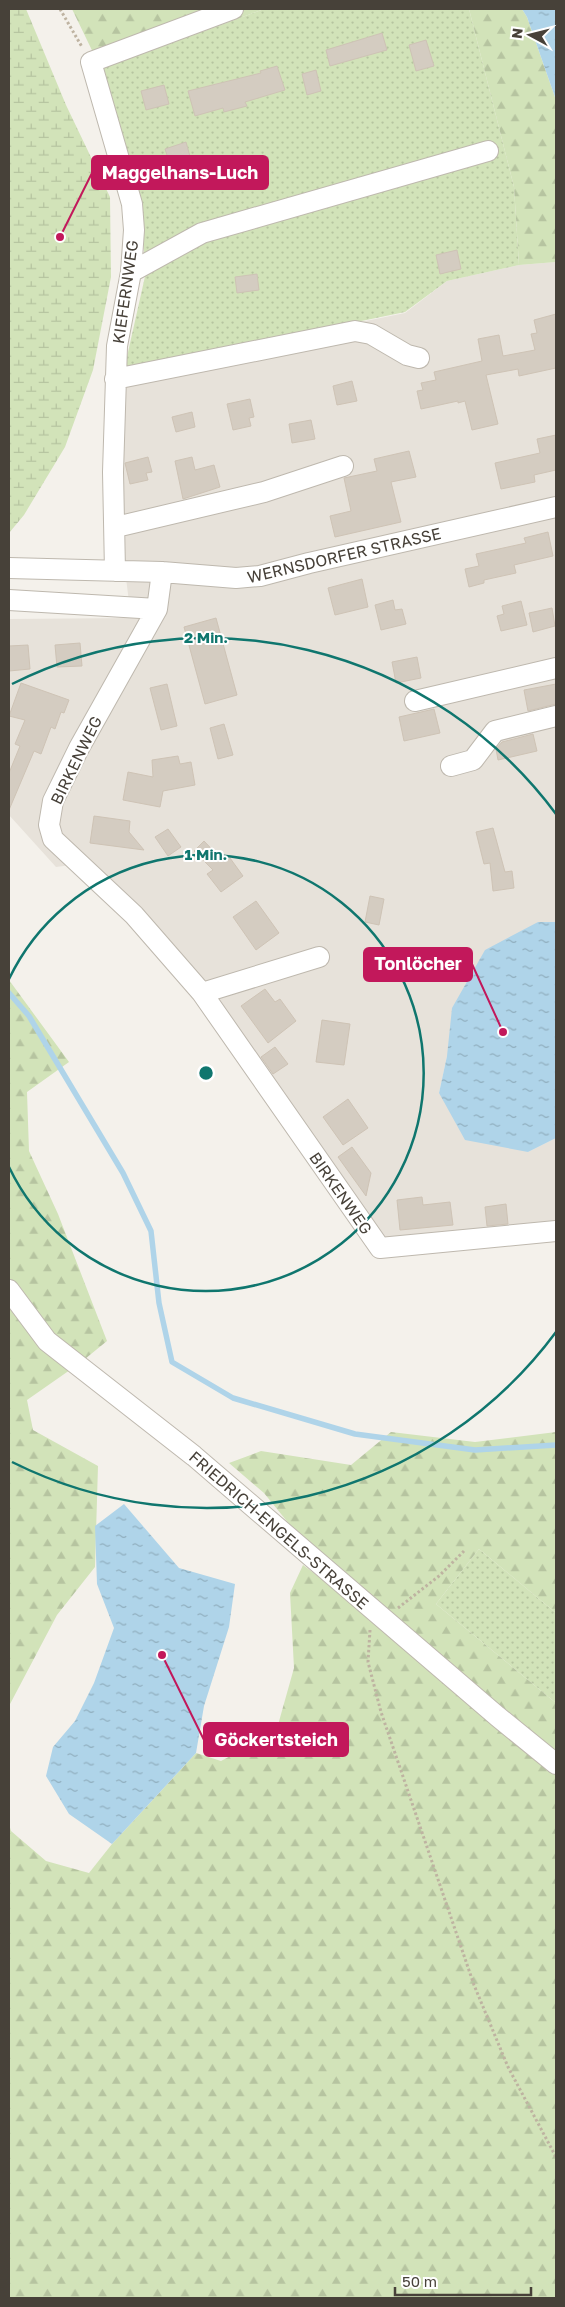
<svg xmlns="http://www.w3.org/2000/svg" width="565" height="2307" viewBox="0 0 565 2307" font-family="'Golos Text',sans-serif">
  <style>
    .residential { fill: #e7e2da }
    .grass { fill: url(#grass-dots) }
    .forest { fill: url(#forest-firs) }
    .wetland { fill: url(#wetland-marsh) }
    .water { fill: url(#water-ripples) }
    .lines { fill: none; stroke-linecap: round; stroke-linejoin: round }
    .stream { stroke: #afd4e9; stroke-width: 5.5 }
    .building { fill: #d4ccc1; stroke: #cec3b5 }
    .minor-casing { stroke: #beb8ae; stroke-width: 22 }
    .path { stroke: #beb3a1; stroke-width: 3; stroke-dasharray: 2.5 2.5; stroke-linecap: butt }
    .minor { stroke: #fff; stroke-width: 20 }
    .ring { fill: none; stroke: #0f766e; stroke-width: 2.5 }
    .labels { text-anchor: middle; stroke-width: 4; stroke-linejoin: round; paint-order: stroke }
    .street-label { font-size: 16px; fill: #474139; stroke: #fff }
    .centre { fill: #0f766e; stroke: #fff; stroke-width: 2.5 }
    .ring-label { font-size: 15px; text-anchor: middle; font-weight: bold; fill: #0f766e; stroke: #fff; stroke-width: 4; stroke-linejoin: round; paint-order: stroke }
    .leader { fill: none; stroke: #c2185b; stroke-width: 2 }
    .callout-dot { fill: #c2185b; stroke: #fff; stroke-width: 2 }
    .callout { fill: #c2185b; stroke: #c2185b; stroke-width: 2 }
    .callout-label { font-size: 18px; text-anchor: middle; font-weight: bold; fill: #fff }
  </style>
  <defs>
    <pattern id="grass-dots" width="8" height="8" patternUnits="userSpaceOnUse" patternTransform="scale(1.25)"><rect width="8" height="8" fill="#d2e3b9"/><path d="M2 2h.1M6 6h.1" fill="none" stroke="#b6c4a0" stroke-width="1.8" stroke-linecap="round"/></pattern>
    <pattern id="forest-firs" width="22" height="20" patternUnits="userSpaceOnUse" patternTransform="scale(1.25)"><rect width="22" height="20" fill="#d2e3b9"/><path d="M5 1l3.5 6h-7zM16 11l3.5 6h-7z" fill="#b6c4a0"/></pattern>
    <pattern id="wetland-marsh" width="20" height="14" patternUnits="userSpaceOnUse" patternTransform="scale(1.25)"><rect width="20" height="14" fill="#d2e3b9"/><path d="M1 5h8M5 5V1M11 12h8M15 12V8" fill="none" stroke="#b6c4a0"/></pattern>
    <pattern id="water-ripples" width="26" height="14" patternUnits="userSpaceOnUse" patternTransform="scale(1.25)"><rect width="26" height="14" fill="#afd4e9"/><path d="M2 4q2-2 4 0t4 0M15 11q2-2 4 0t4 0" fill="none" stroke="#90aebe"/></pattern>
  </defs>
  <rect width="100%" height="100%" fill="#f4f1eb"/>
  <path class="residential" d="M 556,262 L 556,922 L 538,922 L 447,1056 L 439,1093 L 528,1152 L 556,1138 L 556,1229 L 379,1247 L 240,1040 L 79,864 L 56,867 L 9,815 L 9,619 L 131,618 L 123,554 L 124,370 L 405,313 L 447,281 L 519,265 Z"/>
  <path class="grass" d="M 264,9 L 469,9 L 514,187 L 519,265 L 447,281 L 405,312 L 124,370 L 146,272 L 138,188 L 101,69 Z
    M 479,1549 L 556,1613 L 556,1703 L 436,1604 Z"/>
  <path class="forest" d="M 72,9 L 264,9 L 101,69 Z
    M 469,9 L 522,9 L 527,17 L 556,100 L 556,262 L 519,265 L 514,187 Z
    M 9,980 L 69,1062 L 27,1092 L 29,1151 L 58,1214 L 107,1341 L 80,1363 L 27,1400 L 33,1430 L 98,1466 L 95,1567 L 57,1615 L 9,1706 Z
    M 391,1432 L 475,1442 L 556,1432 L 556,1613 L 479,1549 L 436,1604 L 556,1703 L 556,1757 L 311,1551 L 264,1493 L 229,1463 L 261,1451 L 351,1465 Z
    M 303,1565 L 433,1662 L 556,1770 L 556,2298 L 9,2298 L 9,1824 L 11,1831 L 46,1861 L 89,1873 L 112,1844 L 196,1753 L 221,1761 L 276,1732 L 294,1668 L 290,1593 Z"/>
  <path class="wetland" d="M 9,9 L 26,9 L 66,105 L 110,197 L 111,277 L 93,370 L 65,447 L 24,515 L 9,533 Z"/>
  <path class="water" d="M 522,9 L 556,9 L 556,100 L 527,17 Z
    M 538,922 L 556,922 L 556,1138 L 528,1152 L 465,1140 L 439,1093 L 447,1056 L 452,1008 L 485,950 Z
    M 124,1504 L 179,1568 L 235,1584 L 229,1627 L 204,1706 L 196,1753 L 112,1844 L 69,1814 L 46,1776 L 53,1747 L 75,1721 L 94,1683 L 114,1628 L 97,1584 L 95,1526 Z"/>
  <g class="lines">
    <path class="stream" d="M 9,993 L 29,1016 L 123,1173 L 151,1231 L 159,1303 L 172,1362 L 233,1398 L 355,1434 L 475,1450 L 556,1445"/>
  </g>
  <path class="building" d="M 382,33 L 387,50 L 330,66 L 326,50 Z
    M 426,40 L 434,66 L 416,71 L 409,45 Z
    M 277,66 L 285,90 L 245,102 L 247,106 L 224,112 L 223,108 L 195,116 L 188,91 L 261,73 L 260,71 Z
    M 316,70 L 321,91 L 307,95 L 302,74 Z
    M 164,85 L 169,104 L 146,110 L 141,91 Z
    M 186,142 L 191,160 L 171,167 L 165,149 Z
    M 457,250 L 461,269 L 440,274 L 436,255 Z
    M 257,274 L 259,290 L 237,293 L 235,277 Z
    M 556,314 L 556,368 L 519,376 L 518,369 L 486,375 L 498,424 L 472,430 L 465,401 L 458,403 L 458,401 L 421,409 L 417,391 L 423,390 L 421,383 L 436,380 L 434,372 L 482,361 L 478,339 L 499,335 L 503,356 L 535,350 L 531,334 L 537,333 L 534,320 Z
    M 352,381 L 357,401 L 337,405 L 333,386 Z
    M 250,399 L 254,417 L 249,418 L 251,426 L 233,430 L 227,404 Z
    M 192,412 L 195,427 L 176,432 L 172,417 Z
    M 311,420 L 315,439 L 292,443 L 289,424 Z
    M 556,435 L 556,470 L 534,475 L 535,482 L 501,489 L 495,463 L 540,453 L 537,439 Z
    M 409,451 L 416,477 L 391,482 L 401,522 L 335,537 L 330,516 L 351,511 L 344,478 L 377,471 L 374,459 Z
    M 148,457 L 152,472 L 146,473 L 148,480 L 130,484 L 125,463 Z
    M 192,457 L 195,470 L 214,465 L 220,487 L 183,499 L 175,461 Z
    M 548,532 L 553,556 L 514,565 L 516,573 L 484,580 L 484,583 L 469,587 L 465,569 L 479,566 L 476,554 L 526,543 L 524,538 Z
    M 362,579 L 368,607 L 335,615 L 328,588 Z
    M 393,600 L 395,610 L 402,609 L 406,624 L 381,630 L 375,605 Z
    M 521,601 L 527,625 L 501,631 L 497,616 L 504,614 L 502,606 Z
    M 552,608 L 555,626 L 533,632 L 529,613 Z
    M 216,618 L 237,695 L 205,704 L 184,627 Z
    M 80,643 L 82,666 L 57,667 L 55,645 Z
    M 28,645 L 30,669 L 9,671 L 9,646 Z
    M 417,657 L 421,678 L 396,683 L 392,662 Z
    M 21,683 L 69,700 L 64,713 L 61,712 L 55,729 L 51,727 L 41,754 L 34,751 L 9,810 L 9,773 L 20,746 L 15,744 L 25,720 L 9,716 Z
    M 167,684 L 177,726 L 161,730 L 150,688 Z
    M 556,684 L 556,704 L 528,711 L 524,690 Z
    M 434,709 L 440,733 L 404,741 L 399,717 Z
    M 224,724 L 233,755 L 218,759 L 210,728 Z
    M 533,734 L 537,751 L 498,760 L 496,749 L 502,742 Z
    M 178,756 L 180,764 L 191,762 L 195,785 L 163,791 L 160,807 L 123,800 L 128,772 L 153,777 L 152,760 Z
    M 94,816 L 130,821 L 129,832 L 144,850 L 90,843 Z
    M 493,828 L 505,872 L 512,871 L 514,888 L 493,891 L 490,863 L 484,864 L 476,832 Z
    M 168,829 L 181,847 L 168,856 L 155,837 Z
    M 204,841 L 224,862 L 230,858 L 243,876 L 221,892 L 207,874 L 213,870 L 194,851 Z
    M 370,896 L 384,899 L 379,925 L 365,922 Z
    M 256,901 L 279,933 L 256,950 L 233,917 Z
    M 265,989 L 275,1002 L 280,999 L 296,1021 L 268,1043 L 241,1006 Z
    M 322,1020 L 350,1024 L 344,1065 L 316,1062 Z
    M 275,1047 L 288,1064 L 273,1074 L 261,1057 Z
    M 348,1099 L 368,1128 L 343,1145 L 323,1117 Z
    M 352,1147 L 371,1173 L 366,1196 L 338,1157 Z
    M 422,1197 L 423,1205 L 450,1202 L 453,1225 L 400,1230 L 397,1200 Z
    M 506,1204 L 508,1224 L 487,1226 L 485,1207 Z"/>
  <g class="lines">
    <defs>
      <path id="minor" d="M 131,272 L 202,233 L 488,151
        M 115,379 L 355,331 L 371,334 L 407,355 L 419,358
        M 116,527 L 264,492 L 343,466
        M 9,568 L 162,572 L 236,578 L 260,576 L 309,563 L 556,507
        M 115,571 L 113,472 L 117,346 L 131,272 L 134,230 L 132,204 L 91,62 L 233,9
        M 162,572 L 157,609 L 79,748 L 53,801 L 49,825 L 53,839 L 134,915 L 202,993 L 380,1248 L 556,1231
        M 9,600 L 157,609
        M 415,701 L 556,668
        M 451,766 L 473,760 L 495,731 L 556,716
        M 202,993 L 319,957
        M 9,1290 L 47,1341 L 194,1456 L 497,1716 L 556,1764"/>
    </defs>
    <use href="#minor" class="minor-casing"/>
    <path class="path" d="M 60,9 L 82,47
      M 398,1608 L 439,1576 L 464,1551
      M 370,1630 L 368,1662 L 381,1712 L 474,1985 L 508,2067 L 556,2157"/>
    <use href="#minor" class="minor"/>
  </g>
  <g class="ring">
    <path d="M9 979A218 218 0 1 1 9 1167"/>
    <path d="M556 1332A435 435 0 0 1 12 1462M12 684A435 435 0 0 1 556 814"/>
  </g>
  <g class="labels">
    <g class="street-label">
      <text transform="translate(125 292) rotate(-82)" y="6">KIEFERNWEG</text>
      <text transform="translate(344 555) rotate(-13)" y="6">WERNSDORFER STRASSE</text>
      <text transform="translate(76 760) rotate(-64)" y="6">BIRKENWEG</text>
      <text transform="translate(341 1193) rotate(55)" y="6">BIRKENWEG</text>
      <text transform="translate(279 1530) rotate(41)" y="6">FRIEDRICH-ENGELS-STRASSE</text>
    </g>
  </g>
  <circle cx="206" cy="1073" r="8" class="centre"/>
  <g class="ring-label">
    <text x="206" y="643">2 Min.</text>
    <text x="206" y="860">1 Min.</text>
  </g>
  <path class="leader" d="M60 237L92 173M503 1032L472 964M162 1655L204 1740"/>
  <g class="callout-dot">
    <circle cx="60" cy="237" r="5"/>
    <circle cx="503" cy="1032" r="5"/>
    <circle cx="162" cy="1655" r="5"/>
  </g>
  <g class="callout">
    <rect x="92" y="156" width="176" height="33" rx="5"/>
    <rect x="364" y="948" width="108" height="33" rx="5"/>
    <rect x="204" y="1723" width="144" height="33" rx="5"/>
  </g>
  <g class="callout-label">
    <text x="180" y="179">Maggelhans-Luch</text>
    <text x="418" y="970">Tonlöcher</text>
    <text x="276" y="1746">Göckertsteich</text>
  </g>
  <rect width="565" height="2307" fill="none" stroke="#474139" stroke-width="20"/>
  <g transform="translate(530 35) rotate(277)" stroke="#ffffff" stroke-width="4" paint-order="stroke">
  <path d="M0-4L9 19L0 12L-9 19Z" fill="#474139"/>
  <text y="-8" font-size="14" font-weight="bold" text-anchor="middle" fill="#474139">N</text>
  </g>
  <path d="M395 2287v8h136v-8" fill="none" stroke="#474139" stroke-width="2.5"/>
  <text x="402" y="2287" font-size="15" fill="#474139" stroke="#ffffff" stroke-width="4" paint-order="stroke">50 m</text>
</svg>
